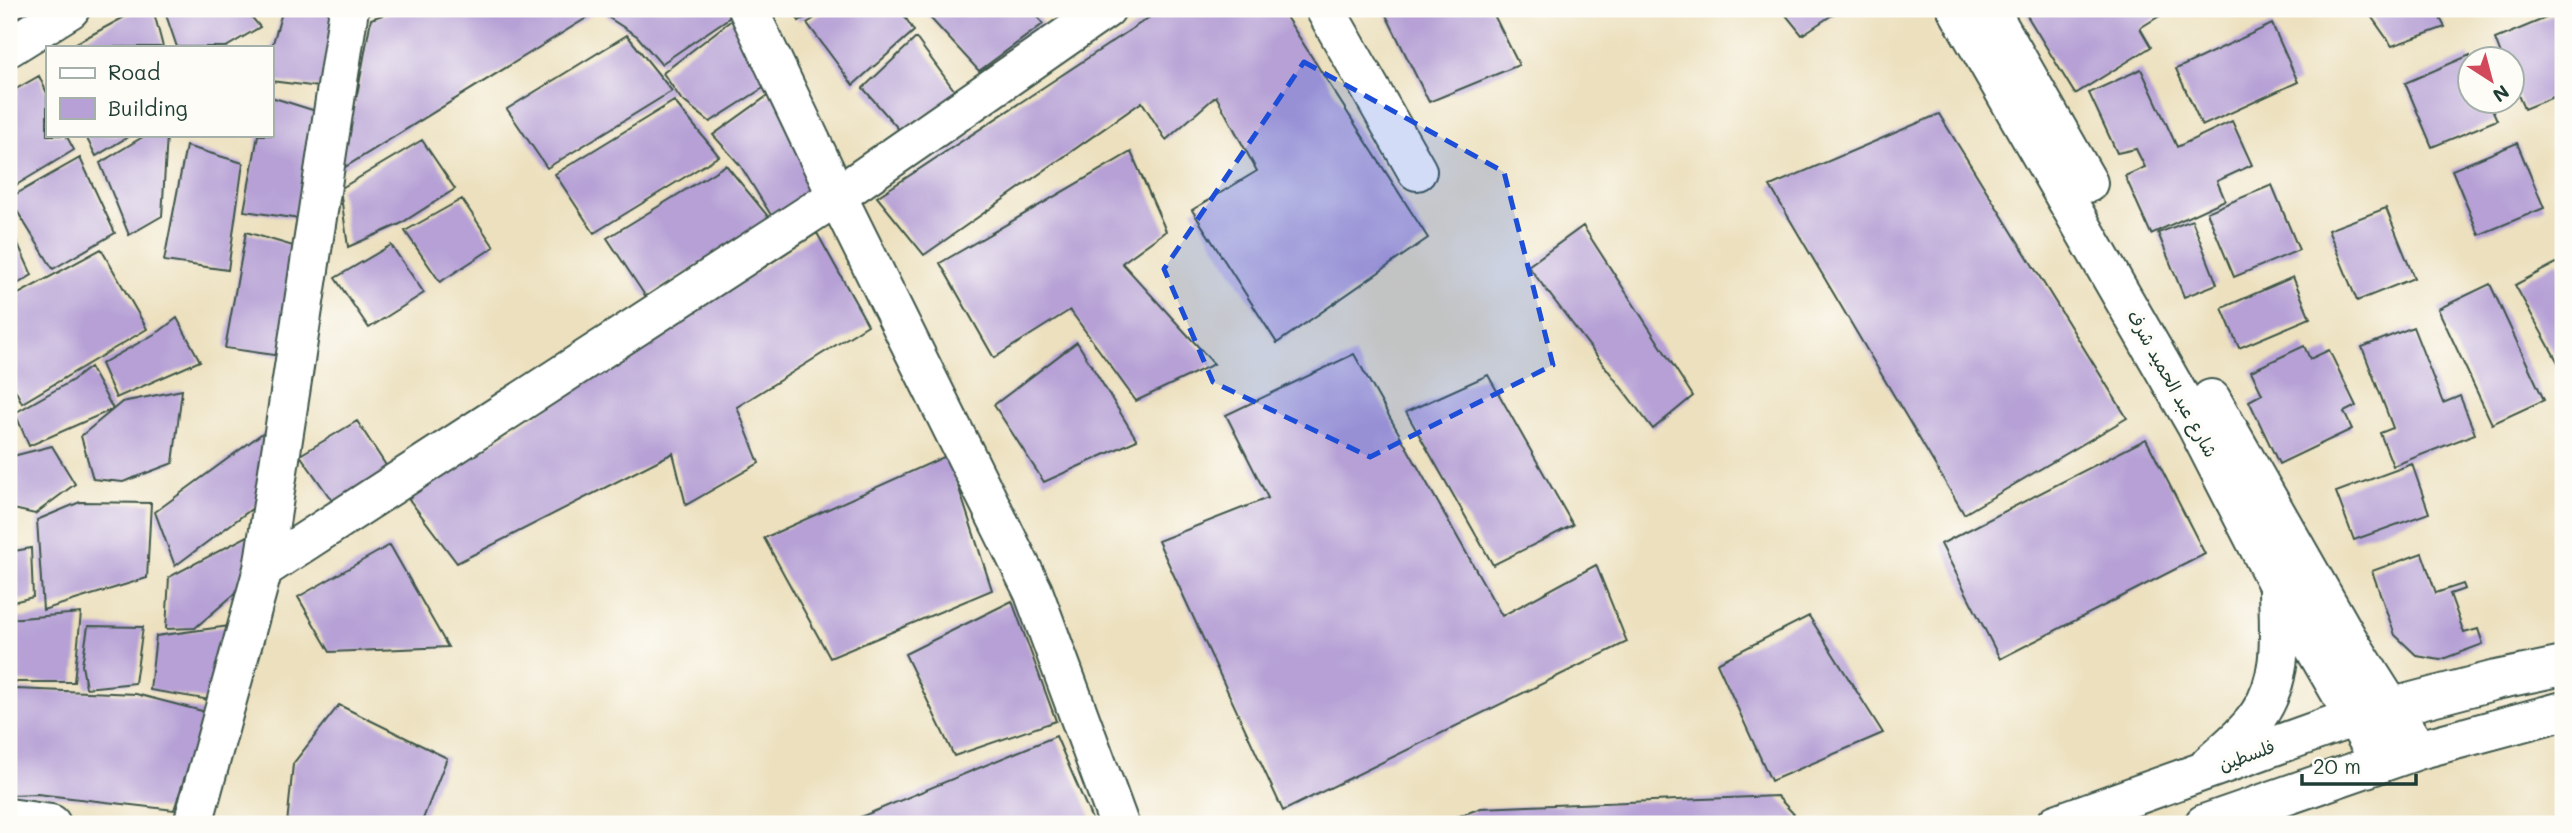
<svg xmlns="http://www.w3.org/2000/svg" width="2572" height="833" viewBox="0 0 2572 833" font-family="Mali,'Playpen Sans Arabic',sans-serif">
  <style>
    .building { fill: #b6a0d5 }
    .lines { fill: none; stroke-linecap: round; stroke-linejoin: round }
    .minor-casing { stroke: #3e5549; stroke-width: 42 }
    .major-casing { stroke: #3e5549; stroke-width: 42 }
    .minor { stroke: #fff; stroke-width: 38 }
    .major { stroke: #fff; stroke-width: 38 }
    .marked { fill: #1d4ed8; fill-opacity: 0.2; stroke: #1d4ed8; stroke-width: 5; stroke-dasharray: 14 9; stroke-linejoin: round }
    .labels { text-anchor: middle; stroke-width: 7; stroke-linejoin: round; paint-order: stroke }
    .street-label { font-size: 18px; fill: #1f3d34; stroke: #fdfcf7 }
  </style>
  <rect width="100%" height="100%" fill="#fdfcf7"/>
  <filter id="ink" filterUnits="userSpaceOnUse"><feTurbulence type="fractalNoise" baseFrequency=".0143" numOctaves="2"/><feDisplacementMap in="SourceGraphic" scale="14" xChannelSelector="R" yChannelSelector="G"/><feConvolveMatrix kernelMatrix="1 2 1 2 8 2 1 2 1" color-interpolation-filters="sRGB"/></filter>
  <filter id="wash" filterUnits="userSpaceOnUse"><feTurbulence type="fractalNoise" baseFrequency=".00686" numOctaves="4" result="noise"/><feDisplacementMap in="SourceGraphic" scale="28" xChannelSelector="R" yChannelSelector="G"/><feGaussianBlur stdDeviation="1.57" result="paint"/><feColorMatrix in="noise" values="0 0 0 0 0 0 0 0 0 0 0 0 0 0 0 0 0 1.4 0 .05"/><feComposite in="paint" operator="in"/></filter>
  <g filter="url(#wash)">
    <rect width="100%" height="100%" fill="#ece0be"/>
    <g id="blocks">
      <path class="building" d="M 139,9 L 153,9 L 163,47 L 69,47 Z
        M 164,9 L 245,9 L 260,27 L 226,47 L 177,47 Z
        M 283,9 L 337,9 L 327,88 L 271,81 L 271,50 Z
        M 399,9 L 601,9 L 337,172 L 358,90 L 371,19 Z
        M 616,9 L 742,9 L 661,64 L 637,36 L 606,16 Z
        M 792,9 L 819,9 L 799,21 Z
        M 829,9 L 900,9 L 914,31 L 853,85 L 807,23 Z
        M 922,9 L 1032,9 L 1043,24 L 979,71 Z
        M 1055,9 L 1081,9 L 1064,20 Z
        M 1162,9 L 1281,9 L 1428,238 L 1277,343 L 1192,210 L 1257,171 L 1216,96 L 1166,140 L 1142,102 L 924,255 L 877,197 Z
        M 1383,9 L 1491,9 L 1519,65 L 1429,102 Z
        M 1781,9 L 1841,9 L 1802,35 Z
        M 2023,9 L 2171,9 L 2140,28 L 2151,47 L 2075,94 Z
        M 2366,9 L 2435,9 L 2445,27 L 2392,46 Z
        M 2563,11 L 2563,93 L 2524,109 L 2512,81 L 2512,60 L 2503,60 L 2495,39 Z
        M 742,12 L 771,83 L 710,122 L 681,99 L 663,73 Z
        M 2272,24 L 2298,82 L 2202,126 L 2176,69 Z
        M 627,35 L 672,91 L 547,168 L 507,109 Z
        M 916,38 L 957,94 L 901,132 L 863,88 Z
        M 2470,55 L 2470,102 L 2489,102 L 2497,120 L 2432,147 L 2405,83 Z
        M 2141,69 L 2177,147 L 2232,121 L 2252,165 L 2217,181 L 2225,200 L 2151,234 L 2125,176 L 2145,167 L 2136,149 L 2117,153 L 2089,93 Z
        M 39,76 L 47,93 L 47,135 L 66,135 L 74,150 L 13,187 L 9,181 L 9,93 Z
        M 777,89 L 820,188 L 776,223 L 740,165 L 713,135 Z
        M 271,97 L 322,113 L 307,220 L 244,211 L 258,135 L 271,135 Z
        M 674,101 L 719,156 L 594,233 L 555,174 Z
        M 1939,114 L 2127,418 L 1964,514 L 1770,186 Z
        M 85,135 L 131,135 L 96,156 Z
        M 146,135 L 167,135 L 162,216 L 129,235 L 100,163 Z
        M 422,140 L 455,189 L 400,224 L 348,247 L 340,189 Z
        M 2517,143 L 2544,208 L 2479,235 L 2452,170 Z
        M 186,146 L 243,163 L 228,270 L 164,261 Z
        M 1131,152 L 1166,231 L 1122,263 L 1214,364 L 1136,401 L 1070,310 L 994,358 L 940,263 Z
        M 80,158 L 115,233 L 53,269 L 9,198 Z
        M 726,165 L 771,220 L 646,297 L 607,238 Z
        M 2272,185 L 2299,250 L 2234,277 L 2207,212 Z
        M 462,199 L 494,247 L 440,282 L 405,231 Z
        M 2386,208 L 2414,278 L 2357,301 L 2328,230 Z
        M 2192,220 L 2217,284 L 2184,297 L 2158,233 Z
        M 9,224 L 32,275 L 9,289 Z
        M 1583,226 L 1693,396 L 1653,429 L 1528,266 Z
        M 246,232 L 303,249 L 289,357 L 225,348 Z
        M 817,233 L 868,325 L 737,407 L 759,463 L 686,505 L 673,453 L 457,563 L 408,498 Z
        M 391,245 L 424,293 L 369,328 L 335,278 Z
        M 101,249 L 147,329 L 22,403 L 9,378 L 9,299 Z
        M 2558,262 L 2563,272 L 2563,365 L 2560,366 L 2515,285 Z
        M 2293,277 L 2310,318 L 2239,348 L 2222,308 Z
        M 2490,284 L 2544,400 L 2492,424 L 2438,309 Z
        M 177,318 L 200,361 L 116,398 L 101,364 L 160,331 Z
        M 2413,327 L 2443,403 L 2460,396 L 2475,434 L 2393,466 L 2380,433 L 2393,428 L 2362,347 Z
        M 1077,342 L 1137,440 L 1044,482 L 994,405 Z
        M 2304,346 L 2310,359 L 2329,350 L 2356,406 L 2344,412 L 2352,429 L 2279,464 L 2249,401 L 2262,394 L 2251,371 Z
        M 1354,354 L 1502,616 L 1596,565 L 1627,642 L 1283,811 L 1158,541 L 1268,498 L 1226,415 Z
        M 90,367 L 113,409 L 29,446 L 15,413 L 73,380 Z
        M 1488,375 L 1573,525 L 1493,565 L 1406,412 Z
        M 182,390 L 173,463 L 123,482 L 93,479 L 81,436 L 122,402 Z
        M 279,421 L 269,496 L 175,566 L 155,512 Z
        M 357,421 L 389,470 L 335,505 L 300,455 Z
        M 2146,439 L 2205,554 L 2000,659 L 1941,544 Z
        M 52,446 L 75,484 L 35,514 L 9,508 L 9,457 Z
        M 948,455 L 992,590 L 830,658 L 764,538 Z
        M 2412,464 L 2429,513 L 2354,540 L 2336,492 Z
        M 80,502 L 151,503 L 147,578 L 43,610 L 37,520 Z
        M 261,529 L 252,579 L 195,628 L 166,629 L 169,577 Z
        M 390,545 L 448,647 L 330,652 L 298,597 Z
        M 31,548 L 33,597 L 9,603 L 9,552 Z
        M 2422,553 L 2436,593 L 2463,584 L 2465,589 L 2450,594 L 2464,633 L 2478,629 L 2483,644 L 2440,660 L 2417,656 L 2395,635 L 2372,571 Z
        M 1012,601 L 1056,721 L 954,756 L 905,654 Z
        M 81,613 L 74,682 L 9,682 L 9,619 Z
        M 1809,616 L 1883,733 L 1771,781 L 1717,663 Z
        M 237,625 L 210,700 L 150,690 L 156,636 Z
        M 88,626 L 143,627 L 135,683 L 86,688 L 82,665 Z
        M 16,689 L 136,694 L 206,712 L 174,810 L 37,794 L 9,795 L 9,690 Z
        M 339,705 L 447,758 L 421,824 L 287,824 L 293,764 Z
        M 1056,736 L 1094,824 L 865,824 L 858,818 Z
        M 1777,796 L 1803,824 L 1438,824 L 1481,808 Z"/>
    </g>
  </g>
  <g filter="url(#ink)">
    <use href="#blocks" fill-opacity="0" stroke="#3e5549" stroke-width="2"/>
    <g class="lines">
      <defs>
        <path id="minor" d="M 748,9 L 837,196 L 1033,591 L 1119,824
          M 1325,9 L 1417,171
          M 9,47 L 70,9
          M 263,569 L 837,196 L 1106,9
          M 193,824 L 263,569 L 349,9"/>
        <path id="major" d="M 1957,9 L 2196,425 L 2278,585 L 2381,763
          M 1989,9 L 2088,183
          M 2211,399 L 2347,638 L 2418,750
          M 2209,765 C 2226,749 2247,733 2259,714 C 2284,678 2279,632 2278,591
          M 9,818 L 51,824
          M 2056,824 L 2355,717 L 2496,680 L 2563,666
          M 2204,824 L 2418,750 L 2563,711"/>
      </defs>
      <use href="#minor" class="minor-casing"/>
      <use href="#major" class="major-casing"/>
      <use href="#minor" class="minor"/>
      <use href="#major" class="major"/>
    </g>
  </g>
  <path class="marked" d="M 1304,62 L 1504,172 L 1553,365 L 1370,457 L 1213,382 L 1164,269 Z"/>
  <g class="labels">
    <g class="street-label">
      <text transform="translate(2172 384) rotate(61)" y="6">شارع عبد الحميد شرف</text>
      <text transform="translate(2247 756) rotate(-20)" y="6">فلسطين</text>
    </g>
  </g>
  <rect width="2572" height="833" fill="none" stroke="#fdfcf7" stroke-width="35"/>
  <rect x="46" y="46" width="228" height="91" fill="#fdfcf7" stroke="#a4b0a9" stroke-width="2"/>
  <rect x="60" y="68" width="35" height="10" fill="#ffffff" stroke="#a4b0a9" stroke-width="2"/>
  <text x="108" y="80" font-size="21" fill="#1f3d34">Road</text>
  <rect x="60" y="98" width="35" height="21" fill="#b6a0d5" stroke="#a4b0a9" stroke-width="2"/>
  <text x="108" y="116" font-size="21" fill="#1f3d34">Building</text>
  <g transform="translate(2491 80) rotate(144)"><circle r="33" fill="#fdfcf7" stroke="#a4b0a9" stroke-width="2"/>
  <path d="M0-5L12 26L0 18L-12 26Z" fill="#d1495b"/>
  <text y="-10" font-size="19" font-weight="bold" text-anchor="middle" fill="#1f3d34">N</text>
  </g>
  <path d="M2302 774v10h114v-10" fill="none" stroke="#1f3d34" stroke-width="3.5"/>
  <text x="2313" y="774" font-size="21" fill="#1f3d34" stroke="#fdfcf7" stroke-width="5" paint-order="stroke">20 m</text>
</svg>
